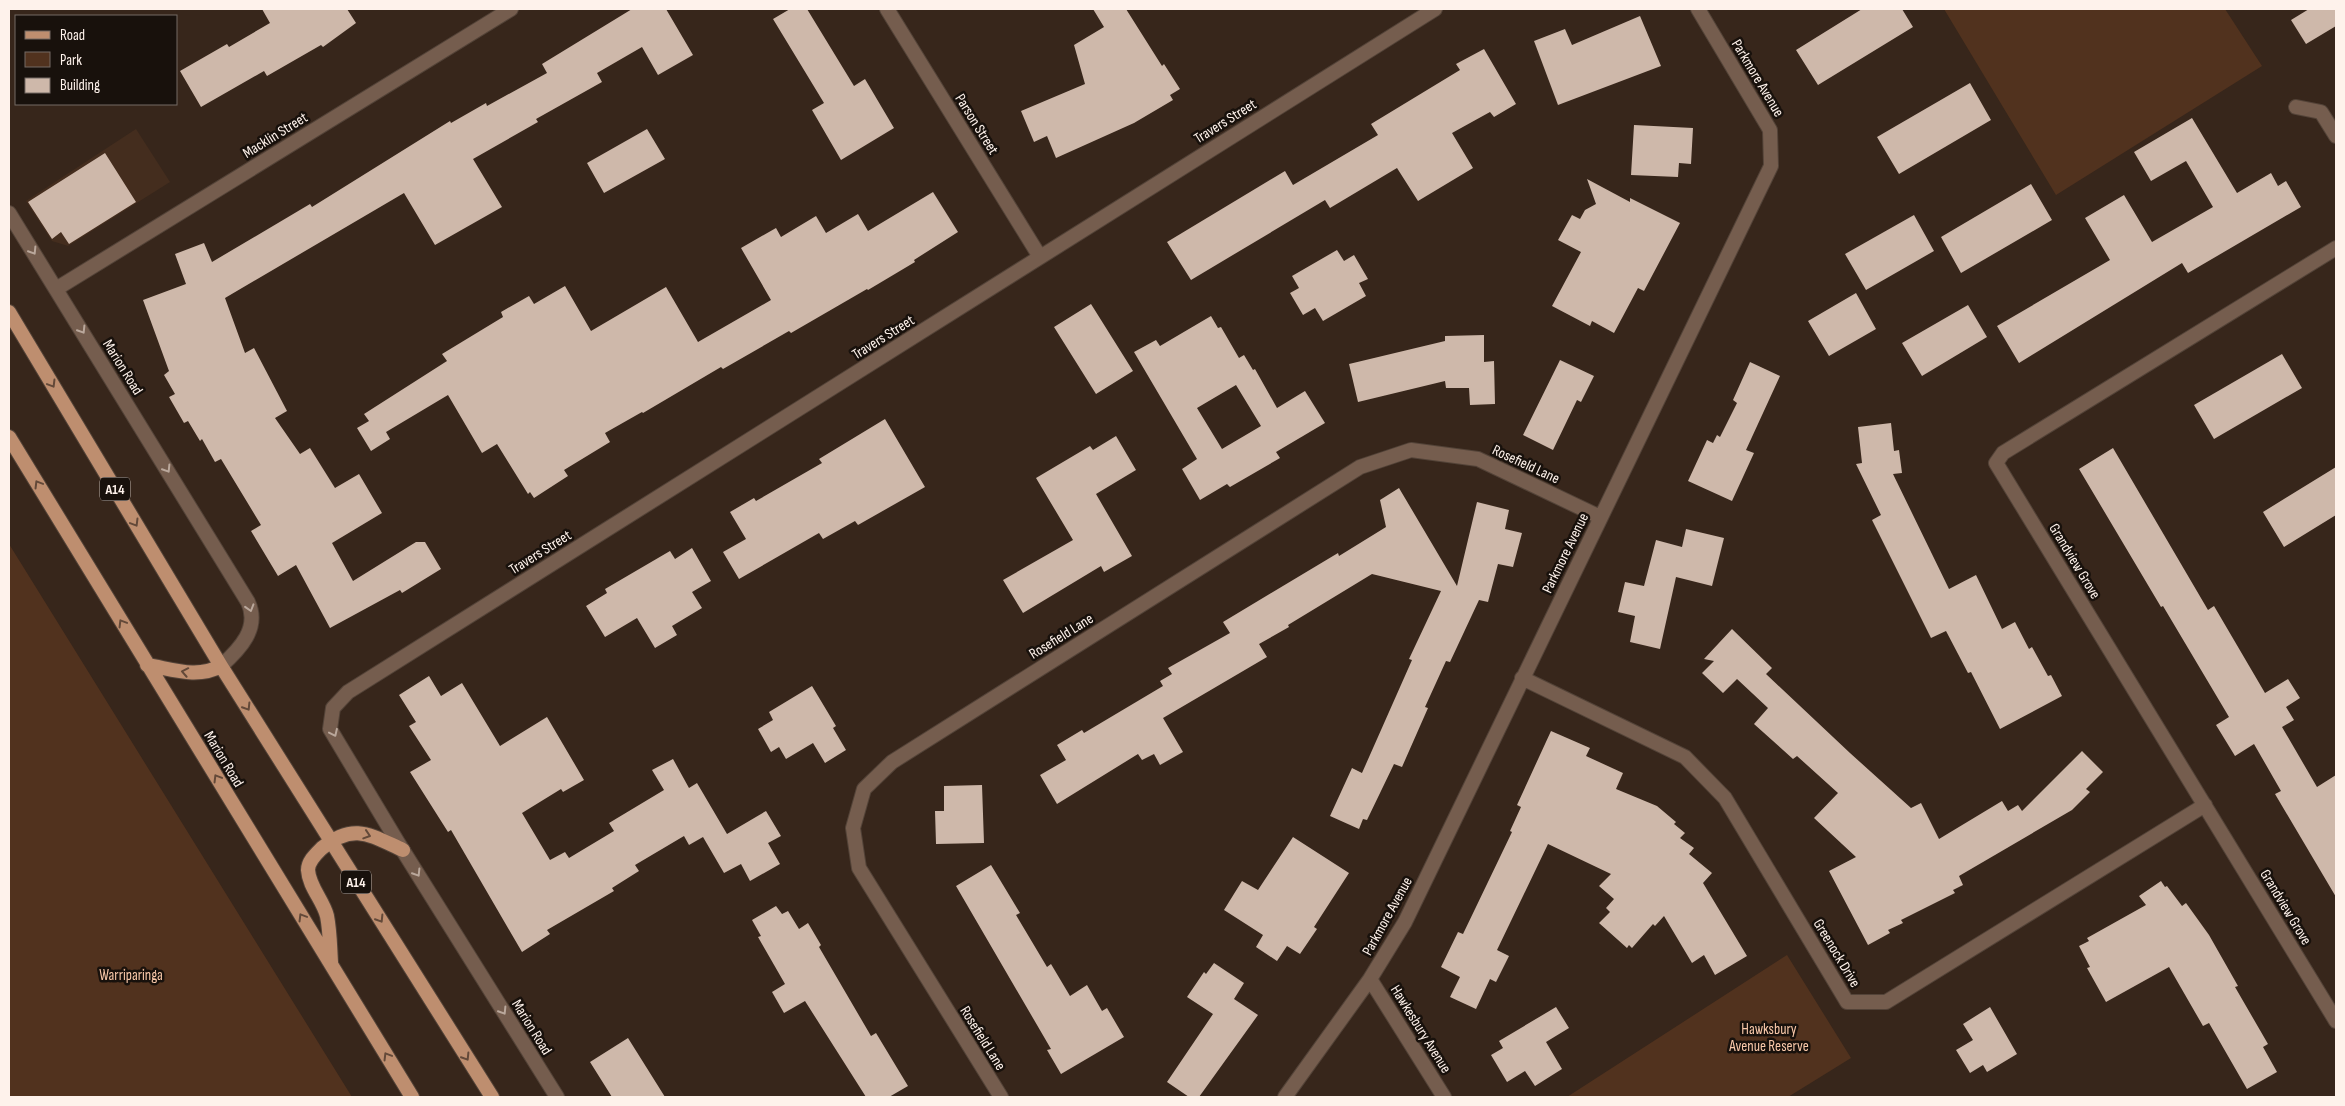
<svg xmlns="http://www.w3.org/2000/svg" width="2345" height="1106" viewBox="0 0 2345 1106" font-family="'Sofia Sans Condensed',sans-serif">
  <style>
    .built { fill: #442d1e }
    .green { fill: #51321e }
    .building { fill: #ceb8aa; fill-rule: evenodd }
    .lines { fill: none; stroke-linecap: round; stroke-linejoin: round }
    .minor-casing { stroke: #534338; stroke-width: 16 }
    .primary-casing { stroke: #534338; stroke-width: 16 }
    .minor { stroke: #755d4e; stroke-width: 14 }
    .primary { stroke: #be8e6f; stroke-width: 14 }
    .oneway { stroke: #baa89c }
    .oneway2 { stroke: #634939 }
    .labels { text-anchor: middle; stroke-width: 5; stroke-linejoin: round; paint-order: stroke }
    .shield { fill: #18110c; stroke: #b9aea8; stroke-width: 1 }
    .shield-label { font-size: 14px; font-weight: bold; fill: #fef2eb }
    .street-label { font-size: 15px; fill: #fef2eb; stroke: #18110c }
    .park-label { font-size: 15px; fill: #fac9aa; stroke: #18110c }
  </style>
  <rect width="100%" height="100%" fill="#37261b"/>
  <path class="built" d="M 136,129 L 170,182 L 68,246 L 52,241 L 26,201 Z"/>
  <path class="green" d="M 1944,9 L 2225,9 L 2262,66 L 2056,195 Z
    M 9,544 L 352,1097 L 9,1097 Z
    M 1787,955 L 1851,1058 L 1788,1097 L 1567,1097 Z"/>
  <path class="building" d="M 262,9 L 347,9 L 356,23 L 323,47 L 321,45 L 267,76 L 264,71 L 201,107 L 180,71 L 227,44 L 229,47 L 270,23 Z
    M 632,9 L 666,9 L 693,55 L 658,75 L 642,47 L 597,73 L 602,82 L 536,119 L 538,122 L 473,159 L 502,207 L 435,245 L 404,193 L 225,298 L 245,353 L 254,348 L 287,411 L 275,418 L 300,454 L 310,448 L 335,488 L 359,474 L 382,513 L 332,543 L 353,581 L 416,542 L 425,542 L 441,569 L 402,593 L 400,590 L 330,628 L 296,565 L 278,576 L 251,531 L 261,525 L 221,459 L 215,462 L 202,439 L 200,441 L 188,421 L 184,423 L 169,397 L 175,394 L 164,375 L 169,371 L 143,300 L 186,284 L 175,254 L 204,243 L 212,262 L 310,204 L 312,207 L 450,121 L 451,123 L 486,103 L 487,106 L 547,73 L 542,64 Z
    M 790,9 L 807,9 L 854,86 L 865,79 L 894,128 L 841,160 L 812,110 L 824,103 L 773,19 Z
    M 1093,9 L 1126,9 L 1162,66 L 1164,64 L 1180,89 L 1170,95 L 1173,100 L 1134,123 L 1056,158 L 1047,136 L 1034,142 L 1021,111 L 1085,84 L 1074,45 L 1104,27 Z
    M 1862,9 L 1902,9 L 1913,27 L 1818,85 L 1796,50 Z
    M 2309,9 L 2336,9 L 2336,26 L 2306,44 L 2291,20 Z
    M 1640,16 L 1661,66 L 1558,105 L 1534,41 L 1565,29 L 1572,45 Z
    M 1484,49 L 1516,104 L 1494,117 L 1490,112 L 1452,133 L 1473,168 L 1418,201 L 1397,168 L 1330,208 L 1325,200 L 1191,280 L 1167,242 L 1285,171 L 1293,185 L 1378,135 L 1371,124 L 1460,70 L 1456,64 Z
    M 1970,83 L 1991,120 L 1899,174 L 1877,137 Z
    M 2192,118 L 2237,193 L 2271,173 L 2278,186 L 2286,181 L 2301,207 L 2188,273 L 2182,263 L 2019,363 L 1997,326 L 2110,260 L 2085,218 L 2124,195 L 2152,242 L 2213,207 L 2186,161 L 2151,181 L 2134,152 Z
    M 1634,125 L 1693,128 L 1691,164 L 1679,163 L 1678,177 L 1631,175 Z
    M 647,129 L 665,159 L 604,193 L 587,163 Z
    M 105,153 L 136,202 L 69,244 L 61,232 L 52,239 L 28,202 Z
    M 1587,179 L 1630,202 L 1630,198 L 1680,223 L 1644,291 L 1638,288 L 1614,333 L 1592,321 L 1590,326 L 1552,306 L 1581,252 L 1558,240 L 1572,215 L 1580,219 L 1585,210 L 1596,204 Z
    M 2031,184 L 2052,220 L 1961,273 L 1941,237 Z
    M 933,192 L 958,232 L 914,260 L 915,262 L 868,290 L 867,289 L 791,333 L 789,331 L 723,369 L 721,367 L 643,413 L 642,412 L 605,433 L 610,442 L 564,470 L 568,476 L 534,498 L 530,492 L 528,494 L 497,444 L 482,453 L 448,395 L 386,432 L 390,439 L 371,451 L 357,428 L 369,421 L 364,414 L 447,361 L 442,354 L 503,317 L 501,312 L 529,296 L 534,304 L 565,286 L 591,331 L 666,287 L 698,342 L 771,300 L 741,248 L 776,228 L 781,237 L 816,216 L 826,233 L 858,214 L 868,231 Z
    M 1914,215 L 1934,251 L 1866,290 L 1845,254 Z
    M 1337,250 L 1344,261 L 1354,255 L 1368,279 L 1359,283 L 1366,296 L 1323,321 L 1315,308 L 1303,315 L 1290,293 L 1299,288 L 1292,276 Z
    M 1856,293 L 1876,329 L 1829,356 L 1808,321 Z
    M 1091,304 L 1133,371 L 1096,394 L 1054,327 Z
    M 1968,305 L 1987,337 L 1922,376 L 1902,343 Z
    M 1211,316 L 1218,328 L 1221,327 L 1239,358 L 1244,355 L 1253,370 L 1255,369 L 1277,408 L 1305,391 L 1325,423 L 1276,452 L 1280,458 L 1230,487 L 1227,484 L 1200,500 L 1182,469 L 1197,459 L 1134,352 L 1156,340 L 1160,346 ZM 1236,385 L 1261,426 L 1222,449 L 1197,408 Z
    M 1484,335 L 1484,362 L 1494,361 L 1495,404 L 1470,405 L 1469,388 L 1446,388 L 1445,381 L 1358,402 L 1349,364 L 1445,341 L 1445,336 Z
    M 2282,354 L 2302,388 L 2214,439 L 2194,405 Z
    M 1560,360 L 1594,376 L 1581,402 L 1577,400 L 1553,450 L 1523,435 Z
    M 1750,362 L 1780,376 L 1746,450 L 1754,453 L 1732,501 L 1688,481 L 1707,440 L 1713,443 L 1717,435 L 1720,437 L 1737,403 L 1733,400 Z
    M 885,419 L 925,487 L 858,525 L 855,521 L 823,539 L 819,533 L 739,579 L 723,552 L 746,539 L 730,512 L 754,498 L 756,501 L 822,463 L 819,459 Z
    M 1891,423 L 1894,451 L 1899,450 L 1902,473 L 1893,474 L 1949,589 L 1976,575 L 2002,629 L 2015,622 L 2029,649 L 2032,647 L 2048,676 L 2051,675 L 2062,696 L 2000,729 L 1971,672 L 1968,673 L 1946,631 L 1931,638 L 1872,520 L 1881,515 L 1856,464 L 1862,463 L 1858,427 Z
    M 1116,436 L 1136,470 L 1096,494 L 1132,556 L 1104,572 L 1101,566 L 1023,613 L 1003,580 L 1073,540 L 1036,478 L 1090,446 L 1093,450 Z
    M 2113,448 L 2208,610 L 2214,606 L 2265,693 L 2288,679 L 2300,698 L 2286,707 L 2294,720 L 2282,727 L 2317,787 L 2336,775 L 2336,897 L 2275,794 L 2281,791 L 2254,744 L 2235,756 L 2216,725 L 2229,717 L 2163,606 L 2161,607 L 2079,469 Z
    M 2336,467 L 2336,515 L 2284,547 L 2263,512 Z
    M 1399,488 L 1457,586 L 1477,502 L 1509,510 L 1505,529 L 1522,533 L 1513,567 L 1498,564 L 1488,602 L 1479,600 L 1450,662 L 1446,661 L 1425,707 L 1428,708 L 1402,767 L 1394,764 L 1367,820 L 1363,819 L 1359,829 L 1330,816 L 1352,768 L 1362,773 L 1412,660 L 1409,659 L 1441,591 L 1372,574 L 1288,625 L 1289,627 L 1259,644 L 1267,657 L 1163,718 L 1183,752 L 1160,765 L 1154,754 L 1142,760 L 1138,754 L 1057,804 L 1040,775 L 1066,760 L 1057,745 L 1082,730 L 1084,733 L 1163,686 L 1160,681 L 1172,674 L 1168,668 L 1230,633 L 1223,622 L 1338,553 L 1339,556 L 1386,527 L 1380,500 Z
    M 1686,529 L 1724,538 L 1712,586 L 1676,577 L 1660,649 L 1630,642 L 1635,616 L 1618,612 L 1625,582 L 1644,586 L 1656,540 L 1682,547 Z
    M 692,548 L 711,581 L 692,592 L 702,608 L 672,626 L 677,635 L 655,648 L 637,618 L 605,637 L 586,606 L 607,593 L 605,589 L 670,551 L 675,559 Z
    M 1732,629 L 1772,668 L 1766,674 L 1850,753 L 1911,808 L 1921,803 L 1939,839 L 2002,801 L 2008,811 L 2018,805 L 2022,811 L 2082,751 L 2103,772 L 2086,789 L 2090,792 L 2072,810 L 1959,876 L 1963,885 L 1953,890 L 1955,893 L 1901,920 L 1903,923 L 1888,930 L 1890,933 L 1868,945 L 1829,871 L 1856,857 L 1814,818 L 1838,793 L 1797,756 L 1793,759 L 1754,724 L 1768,708 L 1737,679 L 1723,693 L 1702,673 L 1714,661 L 1704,659 Z
    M 429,676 L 441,696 L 462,683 L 500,746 L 547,717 L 584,780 L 563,792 L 561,789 L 522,813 L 550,860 L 565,852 L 569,858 L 614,831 L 609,823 L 664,790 L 652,770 L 673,759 L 689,788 L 697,783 L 727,834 L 766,811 L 781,836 L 768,843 L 780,864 L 750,881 L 741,864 L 724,873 L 703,837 L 689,845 L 684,836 L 635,865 L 639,871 L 612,888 L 614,891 L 547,930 L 550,934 L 522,952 L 451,830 L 448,832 L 410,772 L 431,760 L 409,726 L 416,722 L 399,695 Z
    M 812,686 L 836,726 L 833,728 L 846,750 L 825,763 L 813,743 L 786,759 L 779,747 L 771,752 L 758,729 L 773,720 L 769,712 Z
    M 1551,731 L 1590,748 L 1586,756 L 1623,773 L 1616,789 L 1657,806 L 1676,822 L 1674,824 L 1685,833 L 1680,838 L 1694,848 L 1689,854 L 1712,873 L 1703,883 L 1747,956 L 1715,975 L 1704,955 L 1692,963 L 1664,916 L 1655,926 L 1653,924 L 1632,948 L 1629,945 L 1627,948 L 1599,923 L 1610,912 L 1606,908 L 1614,899 L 1599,886 L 1611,874 L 1548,844 L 1497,950 L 1509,956 L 1496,982 L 1490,979 L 1476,1009 L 1450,997 L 1460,977 L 1441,967 L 1458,932 L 1463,934 L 1512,832 L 1510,831 L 1521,807 L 1517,805 Z
    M 982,785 L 984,843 L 936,844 L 935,811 L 944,811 L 944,786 Z
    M 1293,837 L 1349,873 L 1314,927 L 1317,929 L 1300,954 L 1287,946 L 1277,961 L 1256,947 L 1263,935 L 1224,910 L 1242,881 L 1258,890 Z
    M 991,865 L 1020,913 L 1016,915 L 1047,967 L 1051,964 L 1070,996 L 1087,985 L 1102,1011 L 1107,1008 L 1124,1037 L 1061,1074 L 1047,1050 L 1051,1049 L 956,886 Z
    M 2161,881 L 2165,887 L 2167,886 L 2182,906 L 2186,903 L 2209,935 L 2238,986 L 2235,987 L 2268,1044 L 2263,1047 L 2277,1072 L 2247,1089 L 2209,1023 L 2203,1026 L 2169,967 L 2106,1002 L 2087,968 L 2090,967 L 2079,946 L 2089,941 L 2087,938 L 2146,905 L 2139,896 Z
    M 776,906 L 782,914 L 788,911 L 799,929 L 808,923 L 821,945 L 819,947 L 871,1036 L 876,1033 L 908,1086 L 889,1097 L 866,1097 L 805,1001 L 784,1013 L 772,992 L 785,984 L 758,937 L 761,936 L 752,920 Z
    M 1214,963 L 1244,983 L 1234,999 L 1258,1015 L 1199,1097 L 1189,1097 L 1167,1082 L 1213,1014 L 1187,997 L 1204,972 L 1206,974 Z
    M 1556,1007 L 1569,1028 L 1546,1042 L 1562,1069 L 1535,1086 L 1525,1071 L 1507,1082 L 1491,1055 L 1503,1048 L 1499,1041 Z
    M 1990,1007 L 2017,1054 L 1987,1072 L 1983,1065 L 1970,1073 L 1956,1050 L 1973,1040 L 1963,1024 Z
    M 628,1038 L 665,1097 L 612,1097 L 590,1062 Z"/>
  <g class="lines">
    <defs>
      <path id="minor" d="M 887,9 L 1040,257
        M 2296,107 L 2321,112 L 2336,136
        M 9,213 L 248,602 C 260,628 240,649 221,666
        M 2336,248 L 2003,453 L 1996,463 L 2336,1021
        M 56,289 L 511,9
        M 1522,678 L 1685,757 L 1725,798 L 1847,1002 L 1886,1002 L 2205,805
        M 1370,979 L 1444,1097
        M 557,1097 L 397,841 L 330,729 L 333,708 L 348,692 L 1435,9
        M 1001,1097 L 859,868 L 853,828 L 864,789 L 892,762 L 1360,467 L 1411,450 L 1478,459 L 1600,517
        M 1285,1097 L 1370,979 L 1405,922 L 1771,166 L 1770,130 L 1698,9"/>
      <path id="primary" d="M 9,312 L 221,666 L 492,1097
        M 9,437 L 412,1097
        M 147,665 C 172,669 197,679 221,666
        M 331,962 C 330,947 330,931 327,916 C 323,900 309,887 308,870 C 308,861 316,854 322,848 C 354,822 370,835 403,850"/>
    </defs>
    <use href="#minor" class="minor-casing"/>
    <use href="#primary" class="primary-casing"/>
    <use href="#minor" class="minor"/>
    <use href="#primary" class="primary"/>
  </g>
  <defs><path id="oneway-chevron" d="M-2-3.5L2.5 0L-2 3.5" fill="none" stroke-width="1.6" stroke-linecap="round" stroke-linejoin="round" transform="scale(1.25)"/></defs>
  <g class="oneway">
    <use href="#oneway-chevron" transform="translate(33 251) rotate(58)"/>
    <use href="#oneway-chevron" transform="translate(82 330) rotate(58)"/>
    <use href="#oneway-chevron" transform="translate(167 469) rotate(58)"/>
    <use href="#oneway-chevron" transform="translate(250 608) rotate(73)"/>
    <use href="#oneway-chevron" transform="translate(334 733) rotate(65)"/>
    <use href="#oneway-chevron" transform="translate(417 873) rotate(58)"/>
    <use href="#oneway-chevron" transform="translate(503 1011) rotate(58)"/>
  </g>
  <g class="oneway2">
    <use href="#oneway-chevron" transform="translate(52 384) rotate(59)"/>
    <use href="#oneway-chevron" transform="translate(38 484) rotate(-121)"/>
    <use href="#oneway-chevron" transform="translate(135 523) rotate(59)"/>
    <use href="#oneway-chevron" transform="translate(122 623) rotate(-121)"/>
    <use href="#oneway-chevron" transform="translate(185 672) rotate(-169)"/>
    <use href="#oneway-chevron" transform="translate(247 707) rotate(58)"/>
    <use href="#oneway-chevron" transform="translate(217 778) rotate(-121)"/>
    <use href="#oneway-chevron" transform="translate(367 835) rotate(18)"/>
    <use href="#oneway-chevron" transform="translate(302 917) rotate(-121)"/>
    <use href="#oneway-chevron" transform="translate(380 919) rotate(58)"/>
    <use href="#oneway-chevron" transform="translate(387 1056) rotate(-121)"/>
    <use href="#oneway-chevron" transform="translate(466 1057) rotate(58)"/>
  </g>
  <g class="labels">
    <g class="shield">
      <rect x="100" y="477.5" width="30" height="23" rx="4"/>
      <rect x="341" y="870.5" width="30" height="23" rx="4"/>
    </g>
    <g class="shield-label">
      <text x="115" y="494">A14</text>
      <text x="356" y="887">A14</text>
    </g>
    <g class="street-label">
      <text transform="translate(1758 78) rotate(59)" y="5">Parkmore Avenue</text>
      <text transform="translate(1225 121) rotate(-32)" y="5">Travers Street</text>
      <text transform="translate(977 124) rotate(58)" y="5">Parson Street</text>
      <text transform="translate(275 135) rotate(-32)" y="5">Macklin Street</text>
      <text transform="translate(883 337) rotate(-32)" y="5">Travers Street</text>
      <text transform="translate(123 367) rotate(58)" y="5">Marion Road</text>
      <text transform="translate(1526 464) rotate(25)" y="5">Rosefield Lane</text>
      <text transform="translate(540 552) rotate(-32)" y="5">Travers Street</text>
      <text transform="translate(1565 553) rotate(-64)" y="5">Parkmore Avenue</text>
      <text transform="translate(2075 561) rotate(59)" y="5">Grandview Grove</text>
      <text transform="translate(1061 636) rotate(-32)" y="5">Rosefield Lane</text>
      <text transform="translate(224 759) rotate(59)" y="5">Marion Road</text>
      <text transform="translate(2286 907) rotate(59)" y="5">Grandview Grove</text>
      <text transform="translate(1387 916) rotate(-61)" y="5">Parkmore Avenue</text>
      <text transform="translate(1837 953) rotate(59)" y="5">Greenock Drive</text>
      <text transform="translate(532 1027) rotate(58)" y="5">Marion Road</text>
      <text transform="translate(1421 1029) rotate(58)" y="5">Hawkesbury Avenue</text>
      <text transform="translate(983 1038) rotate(58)" y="5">Rosefield Lane</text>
    </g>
    <g class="park-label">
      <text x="131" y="980">Warriparinga</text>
      <text x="1769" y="1034">Hawksbury<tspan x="1769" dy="17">Avenue Reserve</tspan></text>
    </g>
  </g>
  <rect width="2345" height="1106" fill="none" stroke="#fef2eb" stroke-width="20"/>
  <rect x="15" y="15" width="162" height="90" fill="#18110c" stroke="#746b65"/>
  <rect x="25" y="31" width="25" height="8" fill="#be8e6f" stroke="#746b65"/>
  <text x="60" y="40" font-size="15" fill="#fef2eb">Road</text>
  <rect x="25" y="52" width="25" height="15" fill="#51321e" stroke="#746b65"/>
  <text x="60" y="65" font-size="15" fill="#fef2eb">Park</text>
  <rect x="25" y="78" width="25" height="15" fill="#ceb8aa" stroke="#746b65"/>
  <text x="60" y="90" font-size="15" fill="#fef2eb">Building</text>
</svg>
